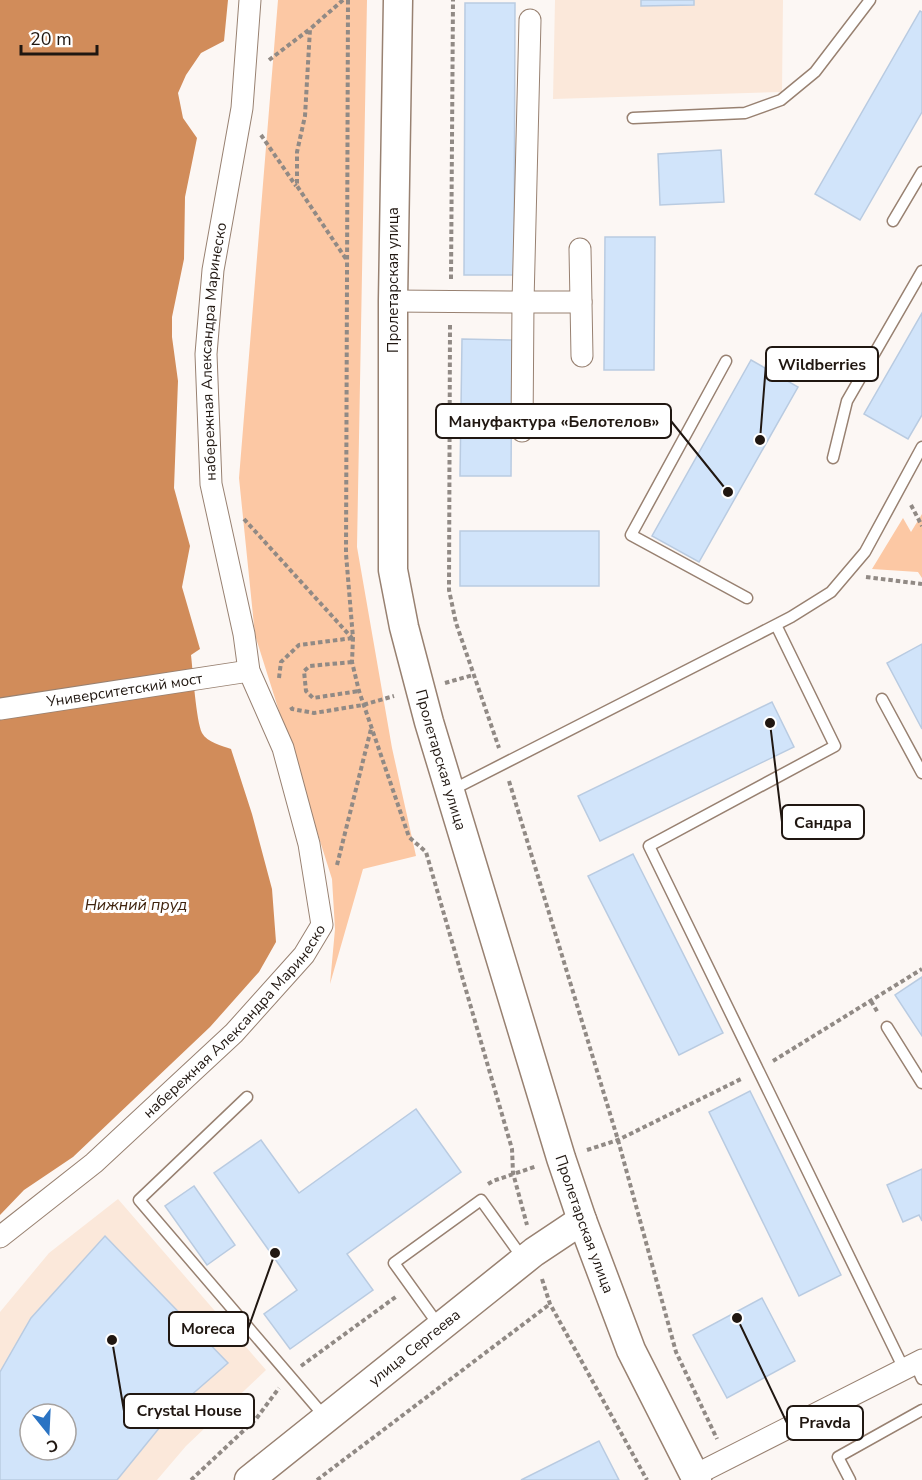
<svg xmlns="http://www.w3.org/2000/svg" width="922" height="1480" viewBox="0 0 922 1480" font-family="'Nunito Sans',sans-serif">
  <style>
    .built { fill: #fbe8da; fill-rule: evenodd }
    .green { fill: #fcc8a4 }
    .water { fill: #d18c5a }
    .building { fill: #d1e4fa; stroke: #b9cbe1; stroke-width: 1.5; fill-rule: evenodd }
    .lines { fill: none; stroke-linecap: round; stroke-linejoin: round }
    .lane-casing { stroke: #988171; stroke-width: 13 }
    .street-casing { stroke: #988171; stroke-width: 23 }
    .secondary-casing { stroke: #988171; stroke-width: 31 }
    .path { stroke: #918a85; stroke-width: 4; stroke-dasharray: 4.5 3; stroke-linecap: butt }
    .lane { stroke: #fff; stroke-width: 10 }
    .street { stroke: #fff; stroke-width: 21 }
    .secondary { stroke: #fff; stroke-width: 28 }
    .labels { text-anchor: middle; stroke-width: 6; stroke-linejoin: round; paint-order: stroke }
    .street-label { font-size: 15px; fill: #201711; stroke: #fff }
    .water-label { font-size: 16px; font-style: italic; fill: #40240e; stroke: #fff }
    .leader { fill: none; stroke: #201711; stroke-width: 2 }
    .callout-dot { fill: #201711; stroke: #fff; stroke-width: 2 }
    .callout { fill: #fff; stroke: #201711; stroke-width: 2 }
    .callout-label { font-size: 16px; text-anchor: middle; font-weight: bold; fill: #201711 }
  </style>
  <rect width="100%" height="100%" fill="#fcf7f4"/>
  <path class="built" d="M 555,0 L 783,0 L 782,92 L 553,99 Z
    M 118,1199 L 266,1370 L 186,1446 L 157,1480 L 0,1480 L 0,1312 L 49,1253 ZM 30,1414 L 66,1414 L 66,1450 L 30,1450 Z"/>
  <path class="green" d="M 278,0 L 367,0 L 357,547 L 392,748 L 416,856 L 363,869 L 330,984 L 335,929 L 332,879 L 255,635 L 239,478 Z
    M 922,514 L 922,578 L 918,572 L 872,569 L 903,518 L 911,532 Z"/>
  <path class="water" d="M 0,0 L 228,0 L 224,41 L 201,53 L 186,75 L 178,93 L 183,118 L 197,138 L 185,197 L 184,259 L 172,317 L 172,337 L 178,381 L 174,488 L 190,546 L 182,587 L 200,649 L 191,655 C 193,672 196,720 202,733 C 207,742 222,746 231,749 L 252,814 L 272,889 L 276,942 L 259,972 L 210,1027 L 73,1157 L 24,1190 L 0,1215 Z"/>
  <path class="building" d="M 641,0 L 694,0 L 694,5 L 641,6 Z
    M 465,3 L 515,3 L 514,275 L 464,275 Z
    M 920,11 L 922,12 L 922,112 L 860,220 L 815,194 Z
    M 721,150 L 724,202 L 660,205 L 658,154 Z
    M 605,237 L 655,237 L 654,370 L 604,370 Z
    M 922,313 L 922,415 L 908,439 L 864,414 Z
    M 462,339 L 512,340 L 511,476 L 460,476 Z
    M 751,360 L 798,387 L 699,562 L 652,536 Z
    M 460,531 L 599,531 L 599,586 L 460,586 Z
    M 922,644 L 922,729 L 887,663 Z
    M 772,702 L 794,747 L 600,841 L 578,796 Z
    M 633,854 L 723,1033 L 679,1055 L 588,876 Z
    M 922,977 L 922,1036 L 895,995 Z
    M 750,1091 L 841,1275 L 799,1296 L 709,1112 Z
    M 416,1109 L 461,1172 L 347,1254 L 373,1290 L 290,1349 L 264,1314 L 297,1290 L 214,1173 L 261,1140 L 299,1193 Z
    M 922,1169 L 922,1221 L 919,1215 L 903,1222 L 887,1185 Z
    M 194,1186 L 235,1245 L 207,1265 L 165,1206 Z
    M 105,1236 L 228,1363 L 173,1411 L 117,1480 L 0,1480 L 0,1372 L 31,1318 ZM 30,1414 L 66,1414 L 66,1450 L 30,1450 Z
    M 762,1298 L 795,1361 L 727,1398 L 693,1335 Z
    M 599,1441 L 619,1480 L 521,1480 Z"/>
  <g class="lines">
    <defs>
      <path id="lane" d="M 633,118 L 745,113 L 781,100 L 815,72 L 870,0
        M 893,221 L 922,172
        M 726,361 L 631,535 L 747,598
        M 833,458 L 847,401 L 922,271
        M 776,625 L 835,746 L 649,846 L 904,1369
        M 882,699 L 922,773
        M 450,791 L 758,634 L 791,617 L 831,592 L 865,552 L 922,447
        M 887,1027 L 922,1083
        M 247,1097 L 139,1200 L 325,1417
        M 440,1327 L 394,1263 L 481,1200 L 524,1260
        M 915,1363 L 922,1379
        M 850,1480 L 838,1457 L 922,1410"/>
      <g id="street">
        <path d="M 530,20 L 523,302 L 581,302"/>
        <path d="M 580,249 L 582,356"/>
        <path d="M 393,301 L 523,302 L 522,431"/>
        <path id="s1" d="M 0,709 L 249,671"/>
        <path id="s2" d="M 0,1237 L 94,1163 L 234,1033 L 304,955 L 322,925 L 309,844 L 283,748 L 249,671 L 244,634 L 211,484 L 206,354 L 213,270 L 242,108 L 250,0"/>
        <path d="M 695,1475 L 922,1360"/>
      </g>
      <g id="secondary">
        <path id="s3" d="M 398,0 L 393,301 L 393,570 L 404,627 L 429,722 L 561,1158 L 582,1220 L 631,1350 L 697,1480"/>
        <path id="s4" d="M 249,1480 L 534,1252 L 582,1220"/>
      </g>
    </defs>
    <use href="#lane" class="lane-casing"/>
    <use href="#street" class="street-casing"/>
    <use href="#secondary" class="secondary-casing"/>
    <path class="path" d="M 343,0 L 310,29 L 305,116 L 297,152 L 297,186 L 346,259
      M 348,0 L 346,554 L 353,638 L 352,662 L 359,691 L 409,837 L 426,852 L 512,1149 L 513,1173 L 527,1225
      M 269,60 L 310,29
      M 261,135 L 296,186
      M 451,279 L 453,0
      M 450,325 L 449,590 L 456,623 L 499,748
      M 911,505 L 922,526
      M 244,519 L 352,638
      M 866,577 L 922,584
      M 352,662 L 310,666 L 304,671 L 306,691 L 313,698 L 359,691
      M 279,678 L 281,662 L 299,645 L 353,638
      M 445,683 L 473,675
      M 291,707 L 292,709 L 314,713 L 363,705 L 394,696
      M 509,781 L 618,1140 L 676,1352 L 717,1439
      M 337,865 L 371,729
      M 871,1001 L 878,1013
      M 773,1061 L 922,969
      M 587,1150 L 618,1140 L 743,1078
      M 488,1184 L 493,1181 L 537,1166
      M 542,1279 L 550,1304 L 647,1480
      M 301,1366 L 397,1296
      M 191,1480 L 256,1419 L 279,1388
      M 317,1480 L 550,1304"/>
    <use href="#lane" class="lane"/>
    <use href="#street" class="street"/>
    <use href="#secondary" class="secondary"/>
  </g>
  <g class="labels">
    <g class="street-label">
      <text transform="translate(393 280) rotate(-90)" y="5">Пролетарская улица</text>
      <text dy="5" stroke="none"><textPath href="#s2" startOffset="1040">набережная Александра Маринеско</textPath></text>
      <text dy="5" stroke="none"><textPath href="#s1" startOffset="126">Университетский мост</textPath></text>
      <text dy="5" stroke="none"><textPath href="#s3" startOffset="766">Пролетарская улица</textPath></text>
      <text dy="5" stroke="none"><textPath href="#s2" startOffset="320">набережная Александра Маринеско</textPath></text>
      <text dy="5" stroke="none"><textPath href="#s3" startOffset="1252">Пролетарская улица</textPath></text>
      <text dy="5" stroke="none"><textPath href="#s4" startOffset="212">улица Сергеева</textPath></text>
    </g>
    <g class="water-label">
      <text x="136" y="910">Нижний пруд</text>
    </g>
  </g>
  <path class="leader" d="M760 440L766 364M728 492L671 421M770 723L782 822M275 1253L248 1329M112 1340L124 1411M737 1318L787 1423"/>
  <g class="callout-dot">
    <circle cx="760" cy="440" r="6"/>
    <circle cx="728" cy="492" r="6"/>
    <circle cx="770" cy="723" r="6"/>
    <circle cx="275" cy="1253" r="6"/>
    <circle cx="112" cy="1340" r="6"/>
    <circle cx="737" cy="1318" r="6"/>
  </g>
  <g class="callout">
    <rect x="766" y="347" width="112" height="34" rx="6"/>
    <rect x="436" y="404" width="235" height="34" rx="6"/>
    <rect x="782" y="805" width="82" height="34" rx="6"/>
    <rect x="169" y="1312" width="79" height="34" rx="6"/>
    <rect x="124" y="1394" width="130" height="34" rx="6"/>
    <rect x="787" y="1406" width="76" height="34" rx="6"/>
  </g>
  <g class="callout-label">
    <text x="822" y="370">Wildberries</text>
    <text x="554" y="427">Мануфактура «Белотелов»</text>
    <text x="823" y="828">Сандра</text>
    <text x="208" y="1334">Moreca</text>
    <text x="189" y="1416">Crystal House</text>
    <text x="825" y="1428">Pravda</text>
  </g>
  <g transform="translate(48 1432) rotate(162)"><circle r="28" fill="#ffffff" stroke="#a6a2a0" stroke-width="1.5"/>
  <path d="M0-4.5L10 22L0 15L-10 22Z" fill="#2a73c3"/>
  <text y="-9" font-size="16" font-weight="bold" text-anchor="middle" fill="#201711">С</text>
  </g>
  <path d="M21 45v9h76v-9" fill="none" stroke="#201711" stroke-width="3"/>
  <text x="30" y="45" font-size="18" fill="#201711" stroke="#ffffff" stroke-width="4.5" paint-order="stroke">20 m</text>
</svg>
